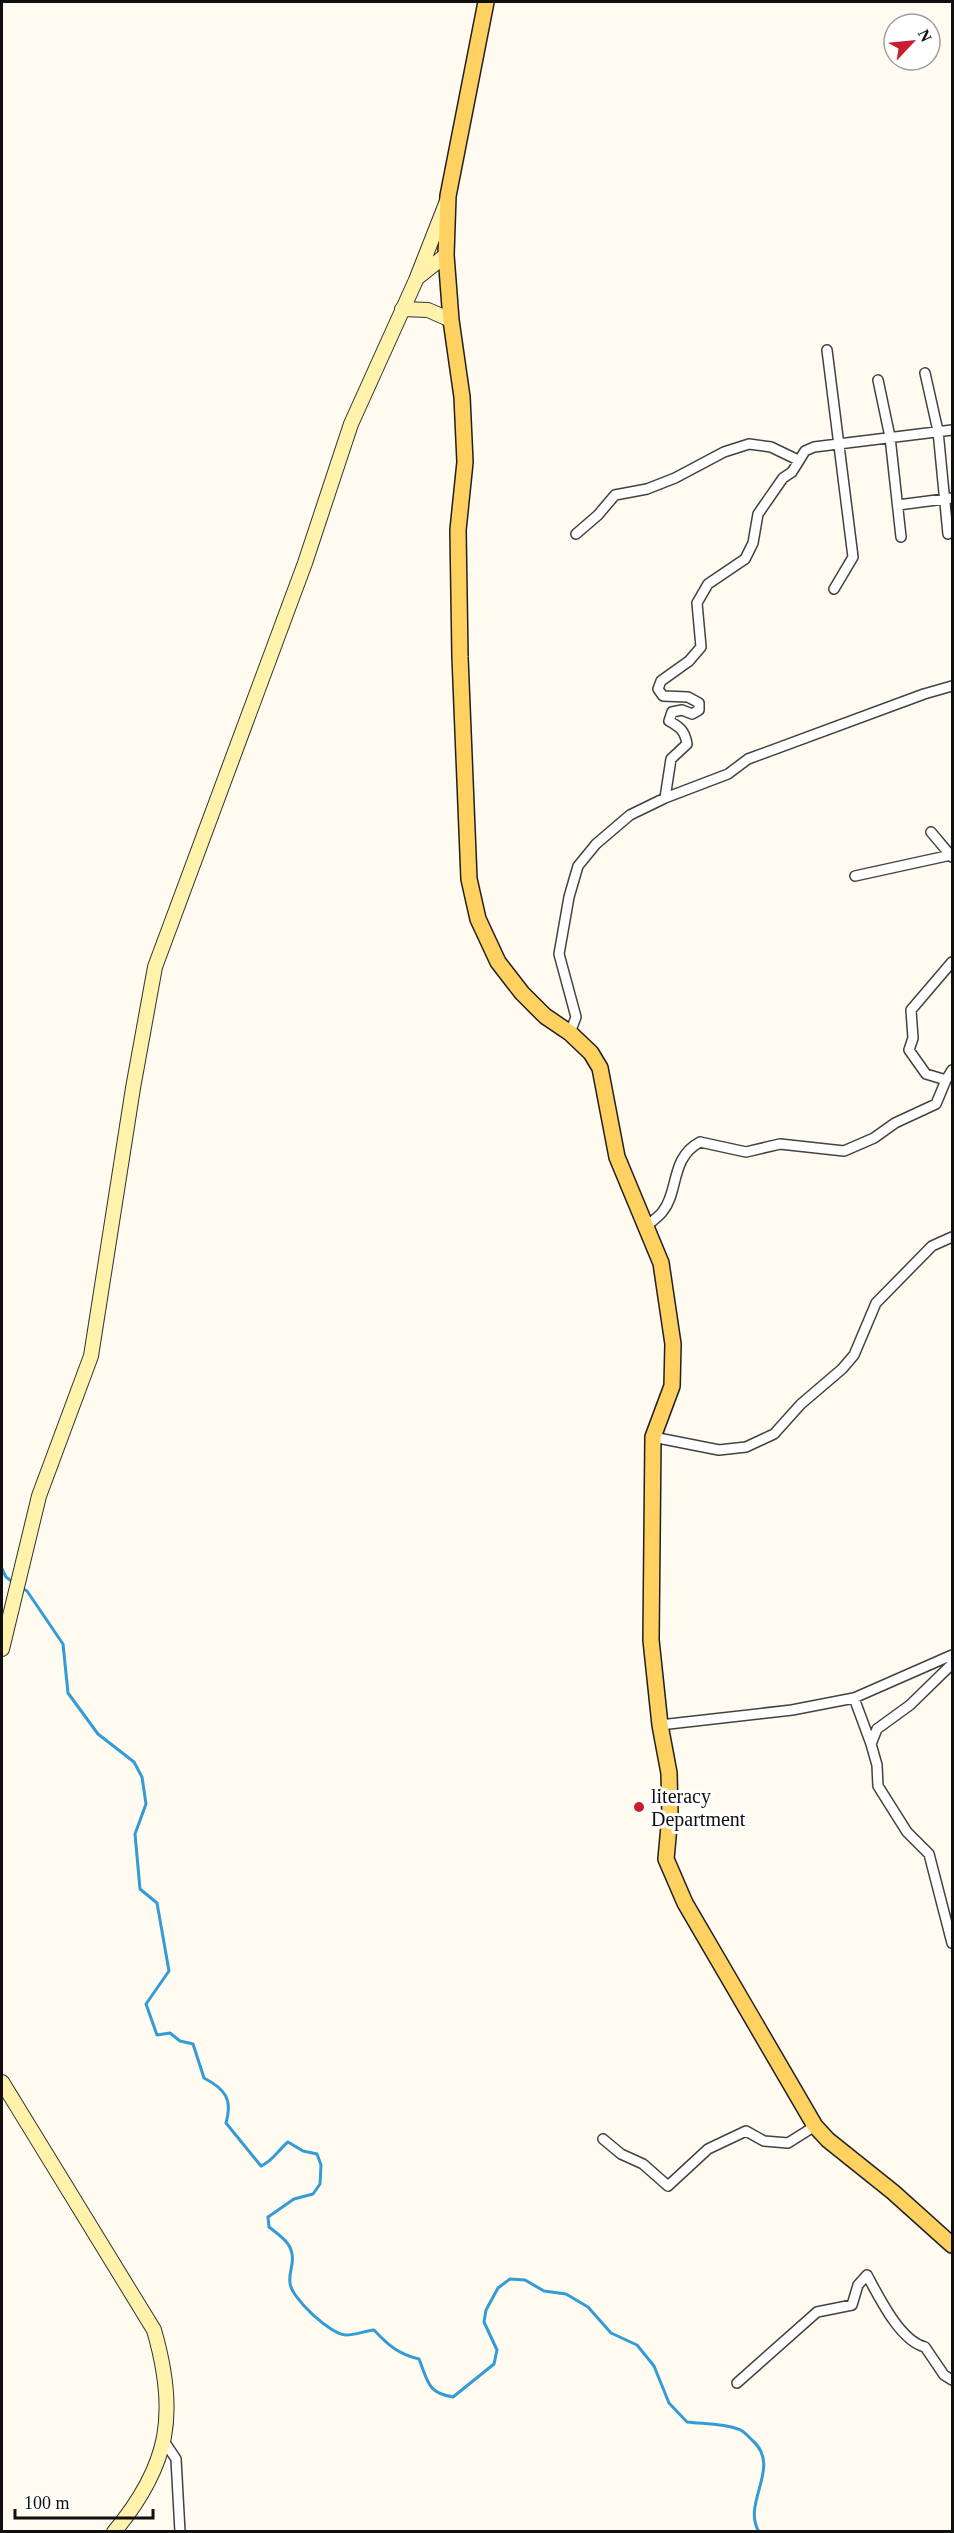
<svg xmlns="http://www.w3.org/2000/svg" width="954" height="2533" viewBox="0 0 954 2533" font-family="'Times New Roman',serif">
  <style>
    .lines { fill: none; stroke-linecap: round; stroke-linejoin: round }
    .stream { stroke: #339cd6; stroke-width: 3 }
    .minor-casing { stroke: #424242; stroke-width: 12 }
    .secondary-casing { stroke: #313131; stroke-width: 16 }
    .primary-casing { stroke: #202020; stroke-width: 18 }
    .minor { stroke: #fff; stroke-width: 9 }
    .secondary { stroke: #fff2ab; stroke-width: 14 }
    .primary { stroke: #ffd160; stroke-width: 15 }
    .poi-dot { fill: #c81d2d; stroke: #fff; stroke-width: 2 }
    .labels { text-anchor: middle; stroke-width: 6; stroke-linejoin: round; paint-order: stroke }
    .poi-label { font-size: 20px; fill: #0f0f0f; stroke: #fff; text-anchor: start }
  </style>
  <rect width="100%" height="100%" fill="#fffbf0"/>
  <g class="lines">
    <path class="stream" d="M 2,1569 L 6,1577 L 14,1583
      M 22,1588 L 27,1591 L 63,1644 L 68,1693 L 98,1734 L 134,1762 L 142,1777 L 146,1804 L 135,1834 L 140,1889 L 157,1903 L 169,1971 L 146,2004 L 157,2035 L 170,2033 L 180,2041 L 193,2044 L 204,2078 C 225,2089 233,2099 226,2123 L 261,2166 C 273,2161 278,2150 288,2142 L 303,2151 L 317,2154 L 321,2165 L 320,2184 L 313,2194 L 294,2199 L 268,2217 L 269,2227 C 283,2238 295,2245 292,2264 C 291,2270 289,2277 290,2283 C 291,2298 331,2335 346,2335 C 355,2335 365,2331 374,2330 C 388,2345 398,2354 419,2359 C 428,2381 427,2393 453,2397 L 494,2364 L 497,2350 L 484,2322 L 486,2310 L 498,2288 L 510,2279 L 525,2280 L 544,2291 L 566,2294 L 588,2307 L 611,2333 L 637,2345 L 654,2366 L 669,2403 L 687,2422 C 703,2424 722,2423 738,2429 C 743,2430 748,2436 752,2440 C 783,2467 741,2502 759,2532"/>
    <defs>
      <path id="minor" d="M 827,350 L 853,557 L 834,589
        M 925,373 L 938,431 L 948,534
        M 878,380 L 890,437 L 901,537
        M 898,505 L 952,498
        M 576,534 L 598,515 L 615,495 L 647,489 L 675,478 L 724,452 L 749,444 L 771,447 L 798,460
        M 665,798 L 671,759 L 687,744 C 685,731 680,727 669,721 L 672,712 L 682,710 L 692,714 L 699,710 L 699,703 L 688,697 L 663,696 L 658,689 L 661,681 L 689,661 L 701,647 L 697,603 L 708,584 L 745,559 L 753,543 L 758,514 L 783,478 L 792,472 L 805,451 L 814,447 L 952,430
        M 931,832 L 952,857
        M 855,876 L 951,855
        M 570,1033 L 576,1017 L 559,954 L 569,897 L 578,866 L 596,844 L 630,815 L 665,798 L 728,774 L 748,759 L 924,694 L 952,686
        M 946,1080 L 926,1074 L 909,1050 L 913,1038 L 911,1010 L 952,962
        M 645,1227 C 651,1222 659,1217 663,1211 C 679,1191 670,1158 700,1142 L 746,1152 L 780,1144 L 844,1151 L 874,1138 L 895,1123 L 936,1104 L 946,1080 L 952,1070
        M 653,1437 L 719,1450 L 746,1447 L 774,1434 L 801,1404 L 842,1369 L 854,1355 L 876,1303 L 932,1246 L 952,1237
        M 952,1664 L 910,1705 L 877,1729 L 871,1744 L 877,1765 L 878,1786 L 907,1832 L 929,1854 L 952,1943
        M 854,1698 L 871,1744
        M 660,1725 L 792,1710 L 854,1698 L 952,1655
        M 603,2139 L 621,2154 L 643,2164 L 668,2186 L 708,2149 L 746,2131 L 764,2141 L 788,2143 L 815,2126
        M 737,2383 L 817,2312 L 852,2305 L 858,2285 L 867,2275 C 879,2297 900,2341 925,2347 L 944,2375 L 952,2380
        M 164,2441 L 176,2459 L 180,2532"/>
      <path id="secondary" d="M 417,278 L 446,255
        M 402,309 L 428,310 L 451,320
        M 2,1649 L 39,1496 L 91,1356 L 133,1088 L 155,967 L 305,563 L 351,424 L 416,280 L 447,201
        M 2,2082 L 154,2330 C 178,2413 170,2465 114,2532"/>
      <path id="primary" d="M 486,2 L 448,196 L 446,255 L 451,320 L 462,397 L 465,462 L 458,530 L 460,657 L 469,879 L 478,919 L 498,962 L 522,993 L 545,1016 L 570,1033 L 591,1053 L 600,1068 L 617,1157 L 661,1263 L 673,1344 L 672,1386 L 653,1437 L 651,1640 L 660,1725 L 669,1773 L 670,1815 L 666,1859 L 685,1903 L 815,2126 L 828,2140 L 893,2192 L 952,2245"/>
    </defs>
    <use href="#minor" class="minor-casing"/>
    <use href="#secondary" class="secondary-casing"/>
    <use href="#primary" class="primary-casing"/>
    <use href="#minor" class="minor"/>
    <use href="#secondary" class="secondary"/>
    <use href="#primary" class="primary"/>
  </g>
  <circle class="poi-dot" cx="639" cy="1807" r="6"/>
  <g class="labels">
    <g class="poi-label">
      <text x="651" y="1803">literacy<tspan x="651" dy="23">Department</tspan></text>
    </g>
  </g>
  <rect width="954" height="2533" fill="none" stroke="#0f0f0f" stroke-width="6"/>
  <g transform="translate(912 42) rotate(64)"><circle r="28" fill="#ffffff" stroke="#9f9f9f" stroke-width="1.5"/>
  <path d="M0-4.5L10 22L0 15L-10 22Z" fill="#c81d2d"/>
  <text y="-9" font-size="16" font-weight="bold" text-anchor="middle" fill="#0f0f0f">N</text>
  </g>
  <path d="M15 2509v9h138v-9" fill="none" stroke="#0f0f0f" stroke-width="3"/>
  <text x="24" y="2509" font-size="18" fill="#0f0f0f" stroke="#ffffff" stroke-width="4.5" paint-order="stroke">100 m</text>
</svg>
